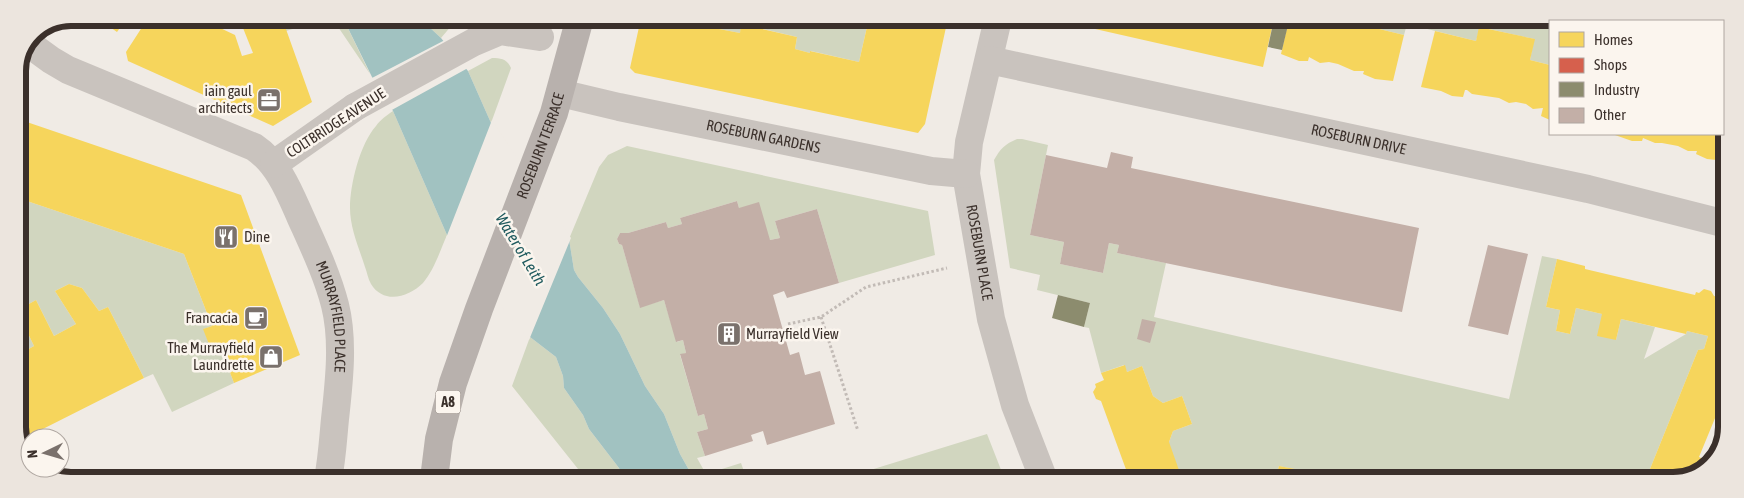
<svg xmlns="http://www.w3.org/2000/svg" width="1744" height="498" viewBox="0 0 1744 498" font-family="'Asap Condensed',sans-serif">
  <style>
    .green { fill: #d1d6bf }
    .water { fill: #a1c2c1 }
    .pier { fill: #f0ebe5 }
    .homes { fill: #f6d55c }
    .shops { fill: #d6604d }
    .industry { fill: #8c8c6e }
    .building { fill: #c3afa7 }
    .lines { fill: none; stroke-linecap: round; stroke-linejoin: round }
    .path { stroke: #c2bbb6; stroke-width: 3; stroke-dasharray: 2.5 2.5; stroke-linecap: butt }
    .pedestrian { stroke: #c9c3be; stroke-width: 28 }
    .minor { stroke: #c9c3be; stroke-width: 28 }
    .primary { stroke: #b8b1ad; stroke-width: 28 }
    .labels { text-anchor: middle; stroke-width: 5; stroke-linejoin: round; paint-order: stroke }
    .shield { fill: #fbf5ee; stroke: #756b66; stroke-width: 1 }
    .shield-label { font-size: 14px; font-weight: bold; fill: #3b302b }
    .poi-label { font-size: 15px; fill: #3b302b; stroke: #fbf5ee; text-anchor: end }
    .street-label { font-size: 15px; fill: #3b302b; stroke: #fbf5ee }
    .water-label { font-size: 16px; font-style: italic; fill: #1f5a5e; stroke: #fbf5ee }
    .rim { fill: none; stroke: #3b302b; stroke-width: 6 }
  </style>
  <rect width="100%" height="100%" fill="#f0ebe5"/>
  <path class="green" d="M 282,18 L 329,18 L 286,31 Z
    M 332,18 L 343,18 L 370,74 Z
    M 422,18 L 458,18 L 441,38 L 427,25 Z
    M 721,18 L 869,18 L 859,62 L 811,51 L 810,53 L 795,49 L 797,37 L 742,24 L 740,33 L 719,29 Z
    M 1338,19 L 1687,19 L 1690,21 L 1550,21 L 1550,65 L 1530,60 L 1534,39 L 1480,27 L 1476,41 L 1407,24 L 1404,35 Z
    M 492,58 C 501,58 507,59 511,68 L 491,123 L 468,71 Z
    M 393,111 L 447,235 C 440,251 434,270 423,283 C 409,297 384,305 371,284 C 368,279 367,272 365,267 C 359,248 350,228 350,208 C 350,184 360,144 376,126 C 380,120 387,115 393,111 Z
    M 1017,139 L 1022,139 L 1048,145 L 1030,235 L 1064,242 L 1060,264 L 1103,273 L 1109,243 L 1119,245 L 1117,253 L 1166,263 L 1154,317 L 1509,399 L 1542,256 L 1557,259 L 1546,307 L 1560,310 L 1556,331 L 1570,334 L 1576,308 L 1602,314 L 1616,340 L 1621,319 L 1655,327 L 1644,359 L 1686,334 L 1687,331 L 1708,336 L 1704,349 L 1698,350 L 1650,469 L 1652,470 L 1648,480 L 1292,480 L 1294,469 L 1279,466 L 1275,480 L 1266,478 L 1265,480 L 1164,480 L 1169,442 L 1173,431 L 1192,424 L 1182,396 L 1163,403 L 1153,396 L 1142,366 L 1127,372 L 1124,365 L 1101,373 L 1089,328 L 1084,327 L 1090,303 L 1037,290 L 1040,275 L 1010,268 L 994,160 C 1000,149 1005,144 1017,139 Z
    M 627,146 L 928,211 L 935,255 L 839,283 L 817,209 L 775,221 L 780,238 L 770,240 L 739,208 L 737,201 L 680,218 L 682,224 L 668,228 L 666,222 L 628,233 L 620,233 L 617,239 L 619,244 L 622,245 L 640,307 L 664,300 L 677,342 L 683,340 L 686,353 L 680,355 L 698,416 L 704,414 L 708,429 L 697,432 L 705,456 L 697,458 L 706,474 L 741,463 L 746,477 L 738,479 L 694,479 L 680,454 L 664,414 L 645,386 L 620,334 L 603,308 L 578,277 L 574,270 L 569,239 L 599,167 L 608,155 Z
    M 18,198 L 184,254 L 212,326 L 204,329 L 210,347 L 219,344 L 234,383 L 172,412 L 153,374 L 144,378 L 108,307 L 99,311 L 82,288 L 69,284 L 55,291 L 76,324 L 54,336 L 36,300 L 18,310 Z
    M 18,313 L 34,346 L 18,355 Z
    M 530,337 L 556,357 L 563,376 L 564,388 L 583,415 L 589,429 L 619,468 L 624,479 L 586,479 L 512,386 Z
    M 987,434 L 1005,480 L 958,480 L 955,473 L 933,480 L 838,480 Z"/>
  <path class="water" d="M 343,18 L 422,18 L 427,25 L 441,38 L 468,71 L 491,123 L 569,239 L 574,270 L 578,277 L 603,308 L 620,334 L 645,386 L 664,414 L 680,454 L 694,479 L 624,479 L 619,468 L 589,429 L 583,415 L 564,388 L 563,376 L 556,357 L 530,337 L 447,235 L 393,111 L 372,77 Z"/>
  <path class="pier" d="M 445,40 L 468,68 L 390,111 L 370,79 Z
    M 492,120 L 571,238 L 529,340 L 446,238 Z"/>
  <path class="homes" d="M 97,18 L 127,18 L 117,32 Z
    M 148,18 L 199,18 L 235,35 L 242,56 L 253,53 L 239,18 L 282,18 L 312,102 L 273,126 L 128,61 L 126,52 Z
    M 641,18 L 721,18 L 719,29 L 740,33 L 741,24 L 797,37 L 795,49 L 810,53 L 810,51 L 859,62 L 869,18 L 948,18 L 925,124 L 918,133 L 635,73 L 630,68 Z
    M 1051,19 L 1274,19 L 1263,67 Z
    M 1289,19 L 1338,19 L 1404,35 L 1393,81 L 1375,79 L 1363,74 L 1364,71 L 1354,71 L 1338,64 L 1329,62 L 1320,63 L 1309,57 L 1308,61 L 1299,61 L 1281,54 Z
    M 1479,27 L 1535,39 L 1530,60 L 1550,65 L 1550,120 L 1541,116 L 1543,108 L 1533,109 L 1526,104 L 1516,102 L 1509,103 L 1499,98 L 1472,94 L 1467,90 L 1465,90 L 1463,97 L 1452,96 L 1441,91 L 1421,87 L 1435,31 L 1476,41 Z
    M 1723,72 L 1726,72 L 1726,161 L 1707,159 L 1696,154 L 1697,151 L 1688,151 L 1678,146 L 1662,143 L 1655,143 L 1643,138 L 1642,141 L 1632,141 L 1615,135 L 1723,134 Z
    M 18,119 L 241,195 L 300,355 L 234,383 L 219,344 L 210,347 L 203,329 L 212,326 L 184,254 L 18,198 Z
    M 1557,259 L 1585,266 L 1585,269 L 1695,295 L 1696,292 L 1699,293 L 1704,289 L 1711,291 L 1714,296 L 1725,299 L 1725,401 L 1722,407 L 1720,406 L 1699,457 L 1701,458 L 1695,473 L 1673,480 L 1648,480 L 1652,470 L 1650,469 L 1698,350 L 1704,349 L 1708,336 L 1687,331 L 1686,334 L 1621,319 L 1616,340 L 1597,336 L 1602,314 L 1576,308 L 1570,334 L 1556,331 L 1560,310 L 1546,307 Z
    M 69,284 L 82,288 L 99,311 L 108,307 L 144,378 L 21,440 L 18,431 L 18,355 L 34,346 L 18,313 L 18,310 L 36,300 L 54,336 L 76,324 L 55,291 Z
    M 1125,365 L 1127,372 L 1142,366 L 1153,396 L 1163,403 L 1182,396 L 1192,424 L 1173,431 L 1169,442 L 1180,473 L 1164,480 L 1125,480 L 1124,477 L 1127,472 L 1124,464 L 1101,401 L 1096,399 L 1093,392 L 1096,387 L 1095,384 L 1104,380 L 1101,373 Z
    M 1279,466 L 1295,469 L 1292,480 L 1275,480 Z"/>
  <path class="shops" d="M 956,472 L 958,480 L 935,480 L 935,479 Z"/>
  <path class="industry" d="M 1274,19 L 1289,21 L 1282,50 L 1268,47 Z
    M 1058,295 L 1090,303 L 1084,327 L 1052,318 Z"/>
  <path class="building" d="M 1111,152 L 1133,157 L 1131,168 L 1419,228 L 1402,312 L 1117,253 L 1119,245 L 1109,243 L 1103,273 L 1060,264 L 1064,242 L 1030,235 L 1046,155 L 1107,168 Z
    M 737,201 L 739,208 L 759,202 L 770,240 L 780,238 L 775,221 L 817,209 L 839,283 L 787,298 L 784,291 L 773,295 L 790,355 L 799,352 L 805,375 L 820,371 L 835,424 L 767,445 L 763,431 L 751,435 L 753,441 L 705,456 L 697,432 L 708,429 L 704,414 L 698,416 L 680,354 L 686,353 L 683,340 L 676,342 L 664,300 L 640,308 L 622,245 L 619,244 L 617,239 L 620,233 L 628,233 L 666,222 L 668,228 L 682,224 L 680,218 Z
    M 1488,245 L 1528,254 L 1508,335 L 1468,326 Z
    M 1142,319 L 1156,322 L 1150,343 L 1137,339 Z"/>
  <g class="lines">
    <path class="path" d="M 821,317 L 858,431
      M 788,324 L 821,317 L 866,287 L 947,268"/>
    <path class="pedestrian" d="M 355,107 L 474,42 L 500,31 L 540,37"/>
    <g class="minor">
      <path id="s1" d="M 998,19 L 969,142 L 966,174 L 991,319 L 1015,405 L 1044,480"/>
      <path id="s2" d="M 29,44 L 51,60 L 68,70 L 254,147 C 278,163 289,191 300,216 C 313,245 327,274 335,305 C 344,341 339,382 335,419 C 333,439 332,459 328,479"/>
      <path id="s3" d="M 989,60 L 1588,189 L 1726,224"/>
      <path id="s4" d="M 560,93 L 619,107 L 931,171 L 966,174"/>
      <path d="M 274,164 L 355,107"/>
    </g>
    <path class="primary" id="s5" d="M 434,479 L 439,439 L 453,383 L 479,309 L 554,113 L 580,18"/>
  </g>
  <defs>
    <symbol id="office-square" viewBox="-11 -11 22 22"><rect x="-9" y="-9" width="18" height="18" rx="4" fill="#7a716c" stroke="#fbf5ee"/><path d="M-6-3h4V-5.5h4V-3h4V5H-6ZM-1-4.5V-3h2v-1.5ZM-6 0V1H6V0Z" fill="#fff"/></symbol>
    <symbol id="restaurant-square" viewBox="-11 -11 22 22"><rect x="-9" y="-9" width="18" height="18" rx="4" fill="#7a716c" stroke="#fbf5ee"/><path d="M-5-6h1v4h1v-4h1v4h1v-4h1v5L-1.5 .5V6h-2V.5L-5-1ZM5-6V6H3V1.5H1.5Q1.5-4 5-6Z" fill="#fff"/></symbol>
    <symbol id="cafe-square" viewBox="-11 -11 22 22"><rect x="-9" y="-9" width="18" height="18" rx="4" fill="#7a716c" stroke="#fbf5ee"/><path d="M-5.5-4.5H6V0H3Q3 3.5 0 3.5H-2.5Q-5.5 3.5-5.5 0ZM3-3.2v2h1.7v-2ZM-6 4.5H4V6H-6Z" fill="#fff"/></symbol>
    <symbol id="building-square" viewBox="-11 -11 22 22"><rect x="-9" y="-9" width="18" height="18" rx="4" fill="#7a716c" stroke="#fbf5ee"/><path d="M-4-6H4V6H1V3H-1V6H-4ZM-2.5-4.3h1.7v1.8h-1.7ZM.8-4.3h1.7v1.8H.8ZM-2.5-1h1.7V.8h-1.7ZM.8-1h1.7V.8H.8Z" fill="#fff"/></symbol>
    <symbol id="shop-square" viewBox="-11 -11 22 22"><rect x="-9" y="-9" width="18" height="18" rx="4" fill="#7a716c" stroke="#fbf5ee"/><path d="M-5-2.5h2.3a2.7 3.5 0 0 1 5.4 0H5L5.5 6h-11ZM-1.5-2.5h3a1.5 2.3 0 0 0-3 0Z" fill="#fff"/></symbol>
  </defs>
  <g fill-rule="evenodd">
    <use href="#office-square" x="255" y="86" width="28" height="28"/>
    <use href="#restaurant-square" x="212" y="223" width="28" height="28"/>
    <use href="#cafe-square" x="242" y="304" width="28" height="28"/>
    <use href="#building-square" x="715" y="320" width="28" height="28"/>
    <use href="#shop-square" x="257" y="343" width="28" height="28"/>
  </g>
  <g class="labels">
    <rect class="shield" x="435.5" y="390.5" width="25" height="23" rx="4"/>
    <g class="shield-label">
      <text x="448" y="407">A8</text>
    </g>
    <g class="poi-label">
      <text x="252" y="96">iain gaul<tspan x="252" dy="17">architects</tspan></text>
      <text x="244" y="242" text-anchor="start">Dine</text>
      <text x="238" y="323">Francacia</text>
      <text x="746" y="339" text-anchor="start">Murrayfield View</text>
      <text x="254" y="353">The Murrayfield<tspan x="254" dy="17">Laundrette</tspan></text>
    </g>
    <g class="street-label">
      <text transform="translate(336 123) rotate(-33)" y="5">COLTBRIDGE AVENUE</text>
      <text dy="5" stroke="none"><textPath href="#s4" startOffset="208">ROSEBURN GARDENS</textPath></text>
      <text dy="5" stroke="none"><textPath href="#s3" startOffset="378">ROSEBURN DRIVE</textPath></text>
      <text dy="5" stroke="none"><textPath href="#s5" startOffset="351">ROSEBURN TERRACE</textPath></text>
      <text dy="5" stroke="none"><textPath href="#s1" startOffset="238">ROSEBURN PLACE</textPath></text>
      <text dy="5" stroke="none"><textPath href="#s2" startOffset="439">MURRAYFIELD PLACE</textPath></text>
    </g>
    <g class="water-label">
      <text transform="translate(521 249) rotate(59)" y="6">Water of Leith</text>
    </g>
  </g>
  <path d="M0 0H1744V498H0ZM71 26H1673A45 45 0 0 1 1718 71V427A45 45 0 0 1 1673 472H71A45 45 0 0 1 26 427V71A45 45 0 0 1 71 26Z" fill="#ece5de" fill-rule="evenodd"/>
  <path class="rim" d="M71 26H1673A45 45 0 0 1 1718 71V427A45 45 0 0 1 1673 472H71A45 45 0 0 1 26 427V71A45 45 0 0 1 71 26Z"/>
  <rect x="1549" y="20" width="175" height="115" fill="#fbf5ee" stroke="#aea6a0"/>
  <rect x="1559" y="32" width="25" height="15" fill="#f6d55c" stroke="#aea6a0"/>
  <text x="1594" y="45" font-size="15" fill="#3b302b">Homes</text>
  <rect x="1559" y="58" width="25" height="15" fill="#d6604d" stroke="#aea6a0"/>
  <text x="1594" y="70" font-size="15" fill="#3b302b">Shops</text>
  <rect x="1559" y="82" width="25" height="15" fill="#8c8c6e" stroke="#aea6a0"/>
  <text x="1594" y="95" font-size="15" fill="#3b302b">Industry</text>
  <rect x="1559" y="108" width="25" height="15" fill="#c3afa7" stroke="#aea6a0"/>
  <text x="1594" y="120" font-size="15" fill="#3b302b">Other</text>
  <g transform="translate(45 453) rotate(265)"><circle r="24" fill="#fbf5ee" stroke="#aea6a0"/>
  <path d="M0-4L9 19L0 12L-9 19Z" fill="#7a716c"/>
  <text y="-8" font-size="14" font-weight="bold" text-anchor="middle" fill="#3b302b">N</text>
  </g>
</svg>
